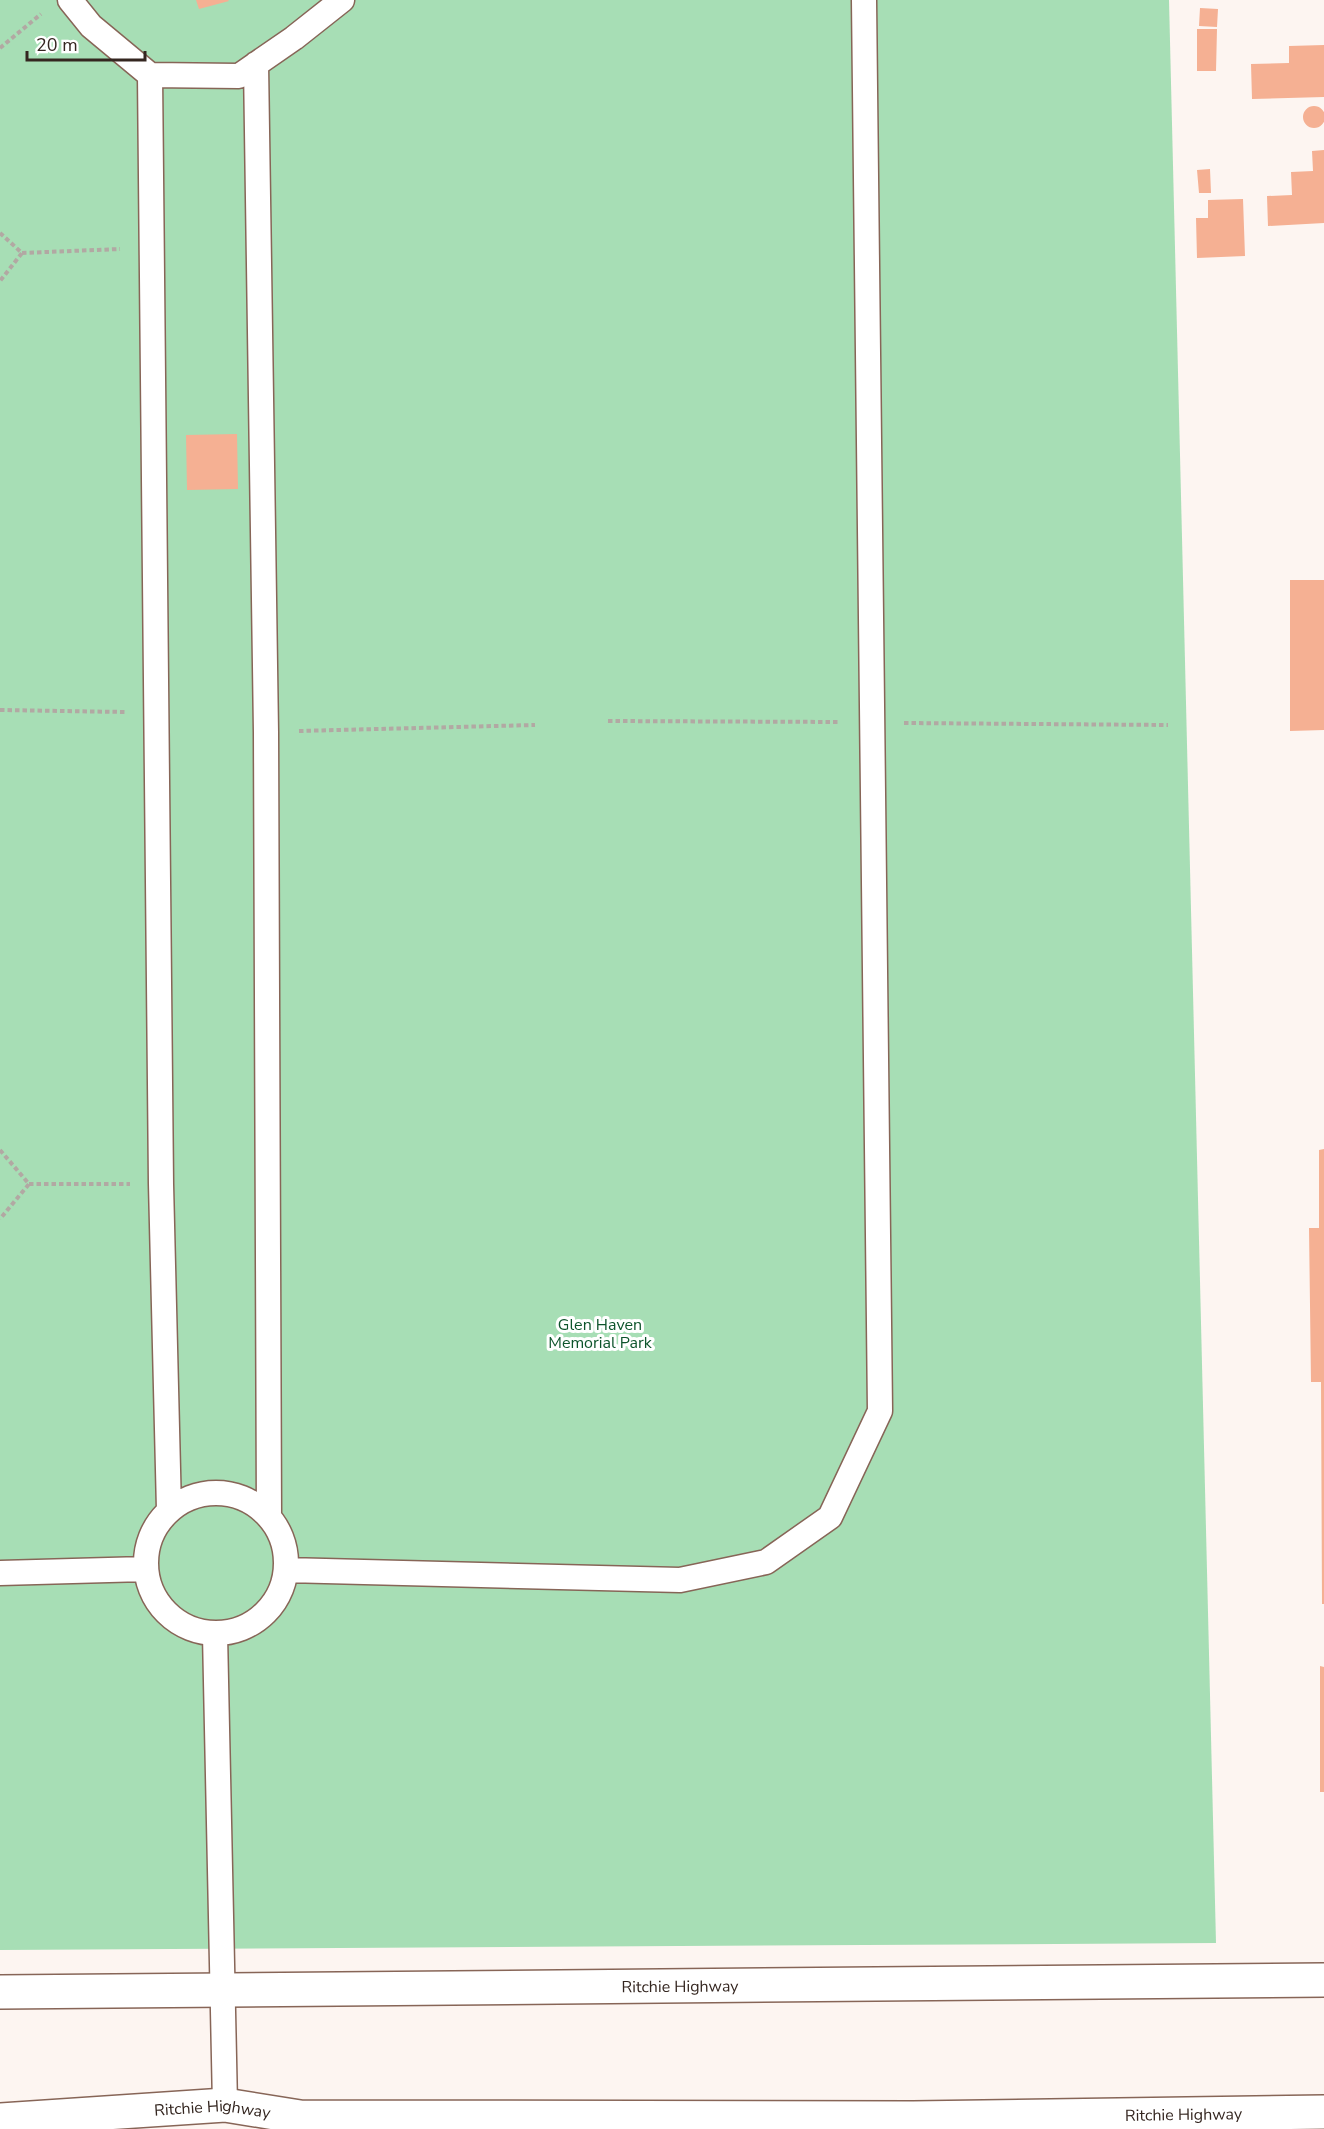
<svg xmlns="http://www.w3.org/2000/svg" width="1324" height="2129" viewBox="0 0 1324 2129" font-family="'Nunito Sans',sans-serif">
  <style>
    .green { fill: #a7deb5 }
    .building { fill: #f5b093 }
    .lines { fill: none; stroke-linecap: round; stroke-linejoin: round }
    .lane-casing { stroke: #876557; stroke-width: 27 }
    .primary-casing { stroke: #876557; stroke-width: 36 }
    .path { stroke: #b2a8a3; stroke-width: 4; stroke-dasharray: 4.5 3; stroke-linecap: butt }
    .lane { stroke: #fff; stroke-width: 24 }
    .primary { stroke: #fff; stroke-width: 33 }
    .labels { text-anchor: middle; stroke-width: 6; stroke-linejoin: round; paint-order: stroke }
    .park-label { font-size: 16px; fill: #0d542b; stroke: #fff }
    .street-label { font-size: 16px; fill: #342620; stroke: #fff }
  </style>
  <rect width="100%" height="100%" fill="#fdf5f1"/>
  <path class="green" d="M 0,0 L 1169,0 L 1216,1943 L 0,1950 Z"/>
  <path class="building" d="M 196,0 L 228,0 L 229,1 L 199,9 Z
    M 1200,8 L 1218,9 L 1217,27 L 1199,26 Z
    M 1197,29 L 1217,29 L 1216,71 L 1197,71 Z
    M 1324,45 L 1324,97 L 1252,99 L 1251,64 L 1289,63 L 1289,46 Z
    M1303 117a11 11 0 1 1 22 0a11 11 0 1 1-22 0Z
    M 1324,150 L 1324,223 L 1268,226 L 1267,196 L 1292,195 L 1291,172 L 1313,171 L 1312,151 Z
    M 1210,169 L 1211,193 L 1199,193 L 1197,170 Z
    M 1243,199 L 1245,256 L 1197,258 L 1196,218 L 1208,218 L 1208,200 Z
    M 237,434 L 238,489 L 187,490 L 186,435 Z
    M 1290,580 L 1324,580 L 1324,730 L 1290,731 Z
    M 1324,1149 L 1324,1604 L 1322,1604 L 1321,1382 L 1311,1382 L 1309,1228 L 1319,1228 L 1319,1150 Z
    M 1320,1666 L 1324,1667 L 1324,1792 L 1320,1792 Z"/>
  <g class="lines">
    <defs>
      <path id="lane" d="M 70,0 L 91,26 L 150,75 L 239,76 L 294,38 L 342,0
        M 256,64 L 266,732 L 269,1517
        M 150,75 L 161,1184 L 169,1510
        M146 1563a70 70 0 1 1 140 0a70 70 0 1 1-140 0Z
        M 286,1570 L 680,1580 L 766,1562 L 830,1517 L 880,1411 L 864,0
        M 0,1573 L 145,1569
        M 215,1634 L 225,2105"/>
      <g id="primary">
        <path id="s1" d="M 0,1992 L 1324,1980"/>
        <path id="s2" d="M 0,2120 L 225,2105 L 300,2117 L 913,2118 L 1324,2112"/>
      </g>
    </defs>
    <use href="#lane" class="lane-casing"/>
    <use href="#primary" class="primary-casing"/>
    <path class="path" d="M 0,48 L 41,14
      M 0,233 L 22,253 L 0,281
      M 22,253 L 120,249
      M 0,710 L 125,712
      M 608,721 L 840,722
      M 904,723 L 1168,725
      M 299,731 L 535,725
      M 0,1150 L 29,1184 L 0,1219
      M 29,1184 L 130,1184"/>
    <use href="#lane" class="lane"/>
    <use href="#primary" class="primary"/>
  </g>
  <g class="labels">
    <g class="park-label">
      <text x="600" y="1330">Glen Haven<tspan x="600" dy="18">Memorial Park</tspan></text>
    </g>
    <g class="street-label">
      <text dy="6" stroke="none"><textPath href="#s1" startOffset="680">Ritchie Highway</textPath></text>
      <text dy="6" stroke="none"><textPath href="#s2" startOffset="213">Ritchie Highway</textPath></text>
      <text dy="6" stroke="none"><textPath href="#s2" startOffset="1185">Ritchie Highway</textPath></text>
    </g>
  </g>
  <path d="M27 51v9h118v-9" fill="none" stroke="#342620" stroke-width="3"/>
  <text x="36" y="51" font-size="18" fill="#342620" stroke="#ffffff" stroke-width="4.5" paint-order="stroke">20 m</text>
</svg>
